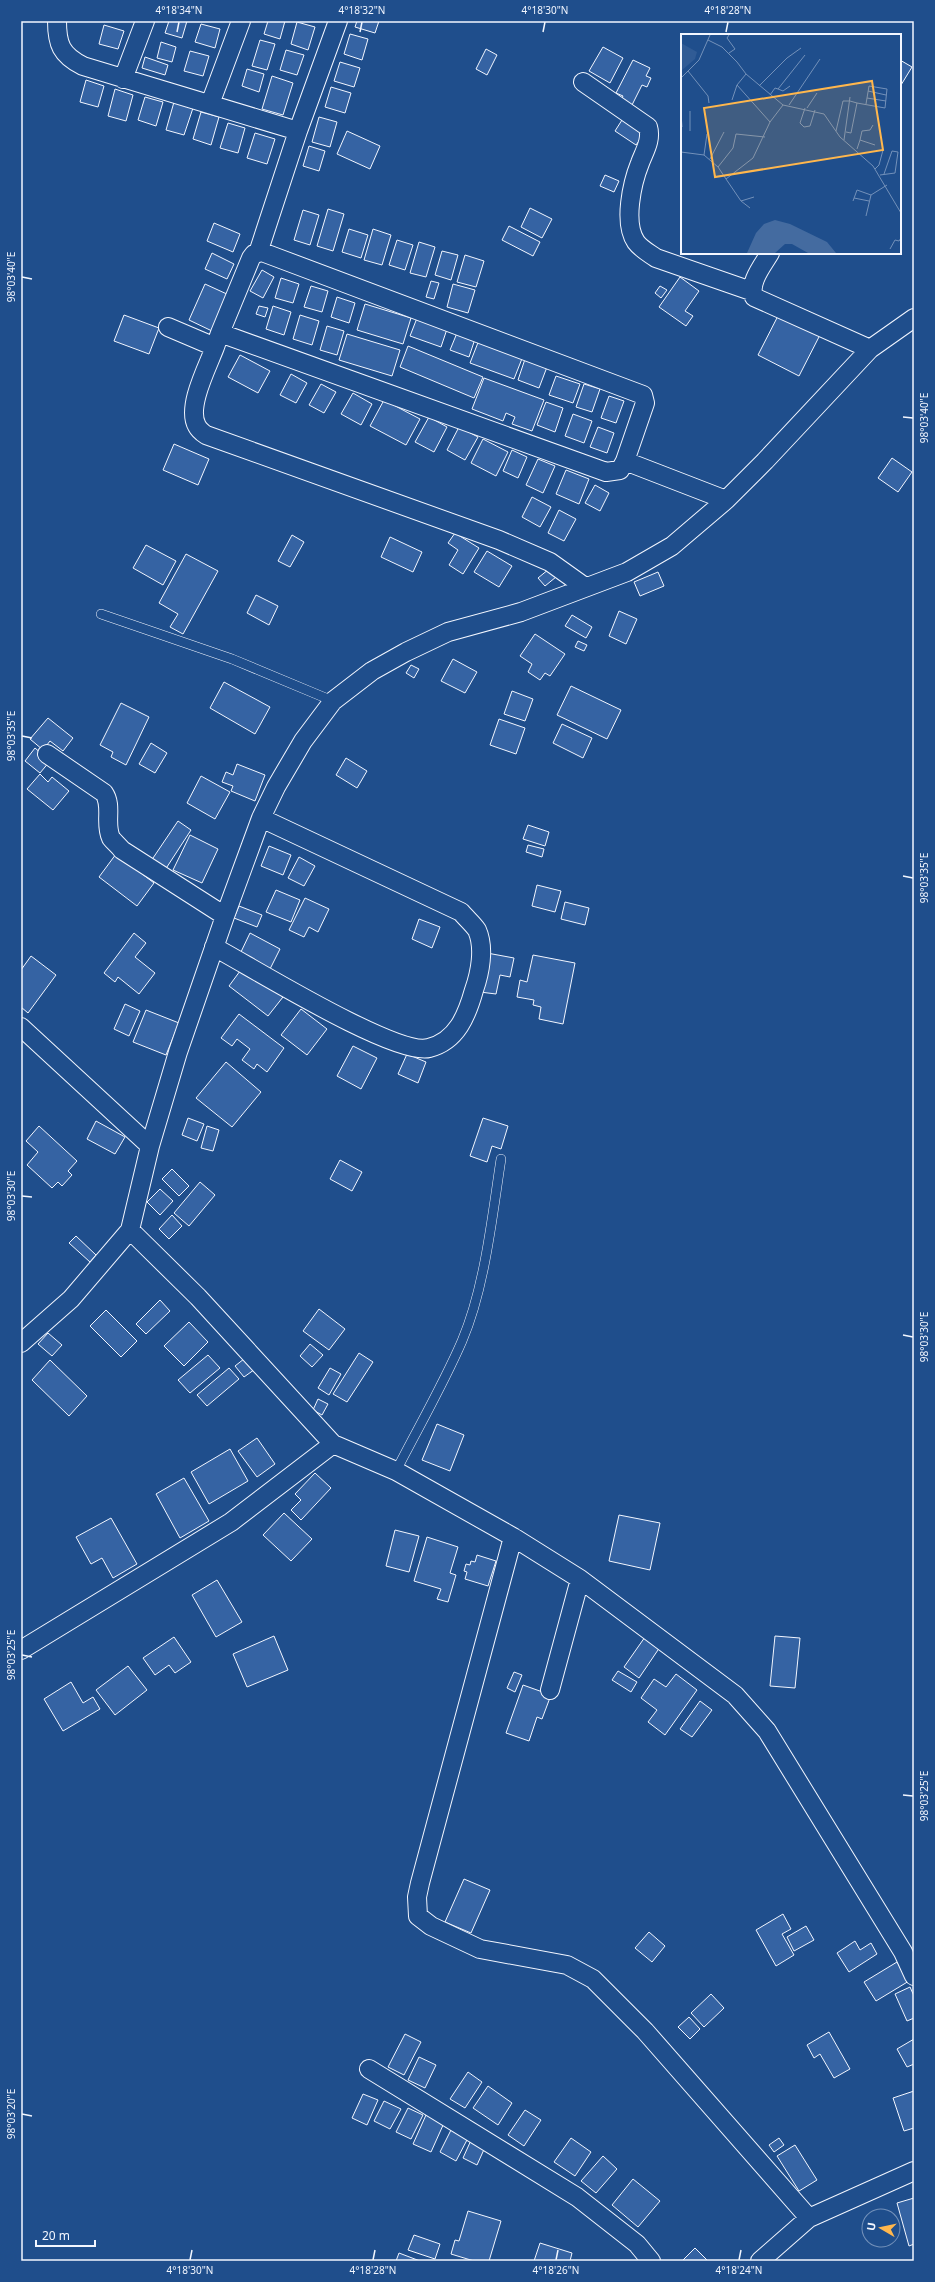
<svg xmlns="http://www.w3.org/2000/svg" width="935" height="2282" viewBox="0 0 935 2282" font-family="'Noto Sans',sans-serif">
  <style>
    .building { fill: #3563a3; stroke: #f2f6ff }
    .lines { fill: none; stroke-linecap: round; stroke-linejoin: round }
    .service-casing { stroke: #f2f6ff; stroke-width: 10 }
    .minor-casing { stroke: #f2f6ff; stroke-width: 20 }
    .service { stroke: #1f4e8c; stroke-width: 9 }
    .minor { stroke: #1f4e8c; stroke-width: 18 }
    .ticks { fill: none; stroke: #f2f6ff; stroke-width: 1.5 }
    .inset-road { fill: none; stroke: #7391ba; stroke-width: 1 }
    .view { fill: #ffb74d; fill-opacity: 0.15; stroke: #ffb74d; stroke-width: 2 }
    .inset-edge { fill: none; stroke: #f2f6ff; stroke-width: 2 }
    .neatline { fill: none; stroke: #f2f6ff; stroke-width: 1.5 }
    .ticks-label { font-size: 10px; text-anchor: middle; fill: #f2f6ff }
  </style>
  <rect width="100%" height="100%" fill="#1f4e8c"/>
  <path class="building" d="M 169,21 L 187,21 L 182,38 L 165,33 Z
    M 268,21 L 285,21 L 280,39 L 264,34 Z
    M 357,21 L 379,21 L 375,33 L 355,27 Z
    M 297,22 L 315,27 L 308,50 L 291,44 Z
    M 201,24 L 220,29 L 215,48 L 195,42 Z
    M 104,25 L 124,31 L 118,49 L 99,44 Z
    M 350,34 L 368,39 L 362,60 L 344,54 Z
    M 260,40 L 275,44 L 267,70 L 252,66 Z
    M 161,42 L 176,47 L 172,62 L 157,58 Z
    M 603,47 L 623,58 L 610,83 L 589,71 Z
    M 486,49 L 497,55 L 487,75 L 476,69 Z
    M 286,50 L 304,55 L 297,75 L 280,70 Z
    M 190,51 L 209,56 L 203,76 L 184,71 Z
    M 145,57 L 168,65 L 165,75 L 142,68 Z
    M 633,60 L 650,68 L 646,76 L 651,78 L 647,87 L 642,85 L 632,105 L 621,100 L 623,96 L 616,93 Z
    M 900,60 L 912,67 L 901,85 L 900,85 Z
    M 340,62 L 360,68 L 354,87 L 334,81 Z
    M 247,69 L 264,74 L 259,92 L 242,86 Z
    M 272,76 L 293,83 L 283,115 L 262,109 Z
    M 86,80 L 104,86 L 98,107 L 80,102 Z
    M 331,87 L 351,93 L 345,113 L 325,107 Z
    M 115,89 L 133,95 L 126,121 L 108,116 Z
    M 145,97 L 163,102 L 156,126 L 138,120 Z
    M 174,102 L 193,108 L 184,135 L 166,130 Z
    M 201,112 L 219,117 L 211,145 L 193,139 Z
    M 319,117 L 337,122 L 330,147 L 312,142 Z
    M 622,120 L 644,134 L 636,145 L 615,131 Z
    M 228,123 L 245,128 L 238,153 L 220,148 Z
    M 347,131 L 380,146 L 370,169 L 337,154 Z
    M 255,133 L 275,139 L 267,164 L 247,158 Z
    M 309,146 L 325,151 L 319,171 L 303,166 Z
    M 605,175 L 619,181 L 614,192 L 600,186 Z
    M 530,208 L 552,219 L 542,238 L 521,227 Z
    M 328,209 L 344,214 L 333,251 L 317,246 Z
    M 303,210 L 319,215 L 310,245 L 294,240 Z
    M 214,223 L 240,234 L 233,252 L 207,241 Z
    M 509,226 L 540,242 L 533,256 L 502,240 Z
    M 349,229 L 368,235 L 361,258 L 342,252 Z
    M 373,229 L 391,235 L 382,265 L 364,260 Z
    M 397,240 L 413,245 L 405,270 L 389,265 Z
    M 419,242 L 435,247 L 426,277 L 410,273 Z
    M 442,251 L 458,255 L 451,280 L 435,275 Z
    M 212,253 L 234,264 L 227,279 L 205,269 Z
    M 465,255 L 484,261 L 476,287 L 457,282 Z
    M 262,270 L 274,277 L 263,298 L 250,291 Z
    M 680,277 L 699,291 L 685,311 L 693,316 L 686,326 L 659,307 Z
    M 281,278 L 299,284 L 293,303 L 275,298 Z
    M 431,281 L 439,283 L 434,299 L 426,297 Z
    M 205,284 L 229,295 L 212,331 L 189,320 Z
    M 453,284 L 475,290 L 468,313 L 447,307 Z
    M 311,286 L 328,291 L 322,312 L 304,307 Z
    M 660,286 L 667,290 L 661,298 L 655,293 Z
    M 337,297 L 355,303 L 349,323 L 331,317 Z
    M 365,304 L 411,318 L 403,344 L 357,330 Z
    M 259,306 L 268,308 L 265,317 L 256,314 Z
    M 273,306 L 291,312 L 284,335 L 266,329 Z
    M 781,310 L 822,331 L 799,376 L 758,355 Z
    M 124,315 L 159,328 L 149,354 L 114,341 Z
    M 300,315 L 319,321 L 312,345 L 293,339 Z
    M 417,318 L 447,329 L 441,347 L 410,336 Z
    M 327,326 L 344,331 L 337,355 L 320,350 Z
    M 457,333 L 475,339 L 469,357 L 450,350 Z
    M 347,334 L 400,350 L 392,376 L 339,360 Z
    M 479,340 L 523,356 L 514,379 L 470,363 Z
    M 408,346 L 483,377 L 474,398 L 400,367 Z
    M 240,355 L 270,371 L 258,393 L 228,377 Z
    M 525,359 L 547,367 L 539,388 L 518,380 Z
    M 291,374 L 307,383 L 296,403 L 280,395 Z
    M 556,376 L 580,384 L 573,403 L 549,395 Z
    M 484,378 L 544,400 L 532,431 L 512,424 L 515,417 L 506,413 L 503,421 L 472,409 Z
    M 321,384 L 336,392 L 324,413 L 309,405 Z
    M 584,384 L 600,389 L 592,412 L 576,407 Z
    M 353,393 L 372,404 L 361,425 L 341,414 Z
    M 609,396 L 624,401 L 616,423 L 601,418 Z
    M 384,400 L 420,419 L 406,445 L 370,426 Z
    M 546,402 L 563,408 L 555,432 L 537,425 Z
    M 573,414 L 592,421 L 584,443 L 565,436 Z
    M 429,417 L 447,427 L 434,452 L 415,442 Z
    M 459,427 L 478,437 L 465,460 L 447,450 Z
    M 598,427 L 614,433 L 607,453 L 590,447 Z
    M 483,439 L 508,452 L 496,476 L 471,463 Z
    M 174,444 L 209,459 L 198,485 L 163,470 Z
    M 512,450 L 527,457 L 518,478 L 503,471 Z
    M 892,458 L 912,472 L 898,492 L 878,478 Z
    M 538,459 L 555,466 L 543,493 L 526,485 Z
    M 566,470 L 589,479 L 579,504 L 556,494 Z
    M 595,485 L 609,493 L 600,511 L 585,503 Z
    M 532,497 L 551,507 L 540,527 L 522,517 Z
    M 559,510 L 576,519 L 564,541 L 548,533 Z
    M 455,533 L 479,548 L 463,574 L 449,565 L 458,550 L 448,543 Z
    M 292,535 L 304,542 L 290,567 L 278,561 Z
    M 390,537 L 422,552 L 413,572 L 381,557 Z
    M 146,545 L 176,561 L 163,585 L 133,568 Z
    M 487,551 L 512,566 L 499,587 L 474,572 Z
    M 186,554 L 218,571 L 183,634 L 170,627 L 178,614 L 159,603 Z
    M 549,569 L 556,577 L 545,586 L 538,578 Z
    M 658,572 L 664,586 L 640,596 L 634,582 Z
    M 256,595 L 278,606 L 269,625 L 247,613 Z
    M 619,611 L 637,619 L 626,644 L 609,636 Z
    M 572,615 L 592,627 L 586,638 L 565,626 Z
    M 535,634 L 565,654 L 550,676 L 545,673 L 540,680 L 528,672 L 532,664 L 520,656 Z
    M 578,641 L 587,645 L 584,651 L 575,647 Z
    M 453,659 L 477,672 L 465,693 L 441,681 Z
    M 411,665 L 419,669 L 414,678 L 406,673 Z
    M 224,682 L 270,707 L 255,734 L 210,708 Z
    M 571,686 L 621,710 L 607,739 L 557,715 Z
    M 512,691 L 533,699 L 525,721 L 504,714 Z
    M 121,703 L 149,717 L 126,765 L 111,757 L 113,752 L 100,745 Z
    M 48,718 L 73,738 L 63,751 L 50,741 L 43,750 L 30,739 Z
    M 499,719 L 525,728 L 516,754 L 490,745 Z
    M 562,724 L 592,738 L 583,758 L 553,743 Z
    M 151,743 L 167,753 L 155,773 L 139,764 Z
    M 35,748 L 50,761 L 40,773 L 25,761 Z
    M 346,758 L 367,771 L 357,788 L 336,775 Z
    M 237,764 L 265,775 L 255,801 L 231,791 L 233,786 L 222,782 L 226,772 L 233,775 Z
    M 40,774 L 48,782 L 52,777 L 69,791 L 53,810 L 27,789 Z
    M 201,776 L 230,792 L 215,819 L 187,803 Z
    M 178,821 L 191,830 L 165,870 L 151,861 Z
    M 528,825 L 549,832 L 545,846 L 523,839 Z
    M 190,835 L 218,849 L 202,883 L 173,870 Z
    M 528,845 L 544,849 L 542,857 L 526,852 Z
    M 269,846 L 291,855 L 283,875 L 261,866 Z
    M 116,854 L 154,883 L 137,906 L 99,877 Z
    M 299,857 L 315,866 L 304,886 L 288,878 Z
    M 537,885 L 561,891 L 555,912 L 532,906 Z
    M 276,890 L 300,900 L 291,922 L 266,912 Z
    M 305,898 L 329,909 L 318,932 L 309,927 L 304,937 L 289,930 Z
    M 565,902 L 589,908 L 585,925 L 561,919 Z
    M 239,906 L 262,915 L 257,927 L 234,918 Z
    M 419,919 L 440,927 L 432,948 L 412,939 Z
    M 134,933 L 146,943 L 135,957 L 155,973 L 139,994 L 118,977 L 115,982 L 104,973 Z
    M 250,933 L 280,949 L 270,969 L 240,954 Z
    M 487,953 L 514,958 L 510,977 L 500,975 L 496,994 L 480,992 Z
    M 533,955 L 575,963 L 563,1024 L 539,1019 L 541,1007 L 533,1005 L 534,1000 L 517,997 L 520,980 L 527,982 Z
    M 31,956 L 56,975 L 28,1013 L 21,1007 L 21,970 Z
    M 243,967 L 283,997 L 268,1016 L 229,986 Z
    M 125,1004 L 140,1011 L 129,1036 L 114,1029 Z
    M 301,1009 L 327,1029 L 307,1055 L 281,1035 Z
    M 146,1010 L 179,1023 L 166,1055 L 133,1042 Z
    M 239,1014 L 284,1048 L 267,1072 L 257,1064 L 254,1069 L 242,1060 L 250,1049 L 237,1039 L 232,1046 L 221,1038 Z
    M 353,1046 L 377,1058 L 361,1089 L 337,1076 Z
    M 407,1054 L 426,1062 L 418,1083 L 398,1074 Z
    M 226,1062 L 261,1092 L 232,1127 L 196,1098 Z
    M 188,1118 L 204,1124 L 197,1141 L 182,1135 Z
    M 483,1118 L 508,1126 L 501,1149 L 492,1146 L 487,1162 L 470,1156 Z
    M 96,1121 L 125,1137 L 115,1154 L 87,1139 Z
    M 39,1126 L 77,1161 L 68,1171 L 72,1175 L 62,1186 L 58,1182 L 52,1188 L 27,1165 L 38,1152 L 26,1141 Z
    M 207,1126 L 219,1130 L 213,1151 L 201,1148 Z
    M 340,1160 L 362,1172 L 352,1191 L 330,1179 Z
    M 172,1169 L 189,1186 L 179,1196 L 162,1179 Z
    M 200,1182 L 215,1195 L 189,1226 L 174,1213 Z
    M 160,1189 L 173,1201 L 160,1215 L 147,1202 Z
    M 172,1215 L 182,1226 L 169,1239 L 159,1229 Z
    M 76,1236 L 96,1255 L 90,1262 L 69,1243 Z
    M 160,1300 L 170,1311 L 146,1334 L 136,1324 Z
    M 319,1309 L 345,1329 L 329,1350 L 303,1331 Z
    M 106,1310 L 137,1341 L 121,1357 L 90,1326 Z
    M 189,1322 L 208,1342 L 184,1366 L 164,1346 Z
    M 48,1333 L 62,1345 L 52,1356 L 38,1344 Z
    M 310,1344 L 323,1355 L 312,1367 L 300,1356 Z
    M 359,1353 L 373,1362 L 347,1402 L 333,1394 Z
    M 208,1355 L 220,1368 L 190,1393 L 178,1380 Z
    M 249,1355 L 258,1367 L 244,1377 L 235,1366 Z
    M 50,1360 L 87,1396 L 69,1416 L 32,1380 Z
    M 229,1368 L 239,1379 L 207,1406 L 197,1395 Z
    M 330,1368 L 341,1374 L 329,1395 L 318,1388 Z
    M 318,1399 L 328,1404 L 322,1415 L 313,1410 Z
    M 437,1424 L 464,1435 L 450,1471 L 422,1460 Z
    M 257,1438 L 275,1464 L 257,1477 L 238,1451 Z
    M 230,1449 L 248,1481 L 209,1504 L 191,1472 Z
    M 315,1473 L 331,1488 L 301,1520 L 291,1510 L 301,1500 L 295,1494 Z
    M 184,1478 L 209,1521 L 180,1538 L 156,1494 Z
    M 284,1513 L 312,1539 L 291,1561 L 263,1535 Z
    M 619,1515 L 660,1523 L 650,1570 L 609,1561 Z
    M 111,1518 L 137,1564 L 113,1578 L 102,1558 L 91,1564 L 76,1537 Z
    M 395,1530 L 419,1536 L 409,1572 L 386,1566 Z
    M 427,1537 L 458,1547 L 450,1573 L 456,1575 L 448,1602 L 437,1599 L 441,1589 L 414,1581 Z
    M 477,1555 L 496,1561 L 488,1586 L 465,1579 L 467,1572 L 464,1571 L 466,1564 L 470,1565 L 471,1561 L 475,1562 Z
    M 217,1580 L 242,1622 L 216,1637 L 192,1595 Z
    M 274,1636 L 288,1670 L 247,1687 L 233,1654 Z
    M 775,1636 L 800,1638 L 795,1688 L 770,1686 Z
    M 174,1637 L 191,1662 L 175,1673 L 169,1665 L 155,1675 L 143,1658 Z
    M 645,1637 L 660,1647 L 639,1678 L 624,1667 Z
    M 128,1666 L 147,1690 L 115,1715 L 96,1690 Z
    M 618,1671 L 637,1682 L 631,1692 L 612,1680 Z
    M 514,1672 L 522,1675 L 515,1692 L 507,1688 Z
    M 676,1674 L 697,1690 L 665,1735 L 648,1722 L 657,1710 L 641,1698 L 654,1679 L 666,1687 Z
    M 71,1682 L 83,1703 L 93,1697 L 100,1709 L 63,1731 L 44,1699 Z
    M 523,1685 L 551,1695 L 542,1719 L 537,1717 L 529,1741 L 506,1733 Z
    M 700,1701 L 712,1710 L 692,1737 L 680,1729 Z
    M 464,1879 L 490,1890 L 471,1933 L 445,1922 Z
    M 783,1914 L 791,1929 L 782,1934 L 794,1955 L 776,1966 L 756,1930 Z
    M 806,1926 L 814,1940 L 794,1951 L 787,1937 Z
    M 649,1932 L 665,1946 L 652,1962 L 635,1948 Z
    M 855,1941 L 860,1950 L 871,1943 L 877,1954 L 849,1972 L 837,1953 Z
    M 897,1962 L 909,1981 L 876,2001 L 864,1982 Z
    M 910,1987 L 914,1996 L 914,2018 L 907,2021 L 895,1994 Z
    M 711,1994 L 724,2008 L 704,2027 L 691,2013 Z
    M 689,2017 L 700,2029 L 690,2039 L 678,2027 Z
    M 829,2032 L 850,2069 L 834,2078 L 820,2054 L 814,2058 L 807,2045 Z
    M 405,2034 L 421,2042 L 404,2075 L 388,2067 Z
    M 914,2039 L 914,2064 L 907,2067 L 897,2049 Z
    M 419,2057 L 436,2065 L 425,2088 L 408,2080 Z
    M 468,2072 L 482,2082 L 465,2108 L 450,2099 Z
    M 488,2086 L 512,2103 L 498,2125 L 473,2108 Z
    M 914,2091 L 914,2128 L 904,2131 L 893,2098 Z
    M 363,2094 L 378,2100 L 367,2125 L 352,2118 Z
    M 384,2101 L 401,2109 L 390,2129 L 374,2121 Z
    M 408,2108 L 423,2115 L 411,2139 L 396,2132 Z
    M 525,2110 L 541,2120 L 524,2146 L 508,2135 Z
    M 426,2115 L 444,2123 L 431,2152 L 413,2144 Z
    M 451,2130 L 468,2138 L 456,2161 L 440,2152 Z
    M 472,2138 L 486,2145 L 477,2165 L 463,2158 Z
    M 571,2138 L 591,2152 L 575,2176 L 554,2162 Z
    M 779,2138 L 784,2145 L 774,2152 L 769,2145 Z
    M 795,2145 L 817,2180 L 799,2191 L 777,2156 Z
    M 603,2156 L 617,2169 L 596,2193 L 581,2181 Z
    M 633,2179 L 660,2201 L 638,2227 L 612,2205 Z
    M 914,2198 L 914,2244 L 909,2246 L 897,2203 Z
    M 468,2211 L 501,2221 L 489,2261 L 474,2261 L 451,2254 L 455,2240 L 459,2241 Z
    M 414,2235 L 440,2244 L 435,2259 L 408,2250 Z
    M 540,2243 L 572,2253 L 570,2261 L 534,2261 Z
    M 695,2248 L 708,2261 L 682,2261 Z
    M 399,2253 L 420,2261 L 396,2261 Z"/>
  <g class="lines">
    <defs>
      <path id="service" d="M 101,614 L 232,659 L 333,701
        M 396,1471 C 418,1428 443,1385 462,1341 C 485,1287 492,1217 501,1159"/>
      <path id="minor" d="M 57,21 C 57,44 61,55 83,66 L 298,131
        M 123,79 L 145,21
        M 583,82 L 648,127 C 652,140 644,152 640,163 C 632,183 623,223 636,242 C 641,249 649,253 656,258 L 751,291
        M 210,104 L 241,21
        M 258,253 L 298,131 L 338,21
        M 770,253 C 763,265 748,283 754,297 L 870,349
        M 168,327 L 215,347 L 220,333 L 606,472 L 620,470 L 625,461 L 726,500
        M 220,333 L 251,258 L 254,254 L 262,252 L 643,395 L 645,403 L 625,461
        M 215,347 C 208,366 186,407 197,426 C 199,430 203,433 206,435 L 499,540 L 550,562 L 585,587
        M 47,754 L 104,793 C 113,806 104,823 111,838 C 114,842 119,846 122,850 L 225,916
        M 214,947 C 250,966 396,1057 429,1048 C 457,1041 467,1015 474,990 C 480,973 485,948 477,930 C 473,924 466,918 461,912 L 261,818
        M 21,1027 L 150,1146
        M 130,1230 L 150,1146 L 178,1052 L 225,916 L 261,818 L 276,787 L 303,741 L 333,701 L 372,671 L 406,652 L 448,632 L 521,612 L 627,572 L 672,546 L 726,500 L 765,461 L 870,349 L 914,318
        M 21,1343 L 71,1299 L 130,1230 L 198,1297 L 333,1444 L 396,1471 L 513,1537 L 580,1579 L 735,1695 L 767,1731 L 903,1952 L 914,1976
        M 513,1537 L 420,1883 L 417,1897 L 418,1916 L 431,1926 L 480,1949 L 567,1965 L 593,1979 L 645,2031 L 809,2218
        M 21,1650 L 231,1522 L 333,1444
        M 550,1690 L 580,1579
        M 369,2069 L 577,2197 L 637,2244 L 651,2261
        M 760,2261 L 809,2218 L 914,2171"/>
    </defs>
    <use href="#service" class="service-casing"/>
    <use href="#minor" class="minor-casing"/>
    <use href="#service" class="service"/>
    <use href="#minor" class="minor"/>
  </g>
  <path class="ticks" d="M 177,32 L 179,22M 360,32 L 362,22M 543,32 L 545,22M 726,32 L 728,22M 22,277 L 32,279M 903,417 L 913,418M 22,736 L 32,738M 903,876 L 913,878M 22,1196 L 32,1197M 903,1335 L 913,1337M 22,1655 L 32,1657M 903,1795 L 913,1796M 22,2114 L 32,2116M 190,2260 L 192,2250M 373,2260 L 375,2250M 556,2260 L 558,2250M 739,2260 L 741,2250"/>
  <g transform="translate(681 34)">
    <rect width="220" height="220" fill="#1f4e8c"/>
    <path d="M 0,9 L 16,18 L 14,25 L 0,37 Z" fill="#305b95"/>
    <path d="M 94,186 L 109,190 L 146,208 L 155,219 L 127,219 L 111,210 L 104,210 L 94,219 L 66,219 L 75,199 L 83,190 Z" fill="#446ba0"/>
    <path class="inset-road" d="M 48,1 L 46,4 L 54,15 L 48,19M 27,6 L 41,13 L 56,28 L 65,40 L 56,51 L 89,88M 7,37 L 27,62 L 28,69M 0,44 L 18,26 L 29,1M 78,52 L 106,24 L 120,14M 97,55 L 102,57 L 109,52M 187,57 L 205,61M 89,61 L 94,54 L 97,55 L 124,21M 186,64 L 205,67M 51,66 L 56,51M 176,69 L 204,74 L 206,55 L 188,52 L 185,70M 102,71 L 143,80 L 159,103 L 192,132 L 220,179M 108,71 L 139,25M 124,74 L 119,89 L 123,93 L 129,92 L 134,76M 126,74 L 136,59M 0,80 L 1,93M 9,97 L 9,77M 155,97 L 162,67 L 168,67M 165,98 L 170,99 L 176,69 L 169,67M 163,106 L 169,63M 179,106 L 181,97 L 189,96 L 192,91M 176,115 L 179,106 L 194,111M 0,118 L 23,121 L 37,133 L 45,145 L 72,124 L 89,88 L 102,71 L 65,40M 23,121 L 26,100M 29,125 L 43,98M 37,133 L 52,114 L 55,100 L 84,103M 194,135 L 198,131 L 202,116M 199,141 L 214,139 L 217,118 L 211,117 L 203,140M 45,145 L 60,167 L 69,174M 173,164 L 188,167M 60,167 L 73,163M 172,167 L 176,156 L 190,161M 185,182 L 190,161 L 206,151M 209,215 L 214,206 L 218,207 L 220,204"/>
    <path class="view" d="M 191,47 L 202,116 L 34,143 L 23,74 Z"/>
    <rect width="220" height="220" class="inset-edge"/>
  </g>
  <rect width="935" height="2282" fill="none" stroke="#1f4e8c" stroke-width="44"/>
  <g transform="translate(881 2228) rotate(279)"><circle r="19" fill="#1f4e8c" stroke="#7391ba"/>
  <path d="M0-3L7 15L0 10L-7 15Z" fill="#ffb74d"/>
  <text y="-6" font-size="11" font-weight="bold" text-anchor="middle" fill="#f2f6ff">U</text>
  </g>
  <path d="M36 2240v6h59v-6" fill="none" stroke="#f2f6ff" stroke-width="2"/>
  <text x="42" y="2240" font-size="12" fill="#f2f6ff" stroke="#1f4e8c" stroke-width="3" paint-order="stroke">20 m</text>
  <rect x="22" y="22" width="891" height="2238" class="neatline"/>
  <g class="ticks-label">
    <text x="179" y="14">4°18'34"N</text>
    <text x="362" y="14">4°18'32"N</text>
    <text x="545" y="14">4°18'30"N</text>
    <text x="728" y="14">4°18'28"N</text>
    <text transform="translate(11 277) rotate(-90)" y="4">98°03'40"E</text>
    <text transform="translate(924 418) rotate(-90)" y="4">98°03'40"E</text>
    <text transform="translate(11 736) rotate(-90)" y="4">98°03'35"E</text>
    <text transform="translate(924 878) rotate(-90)" y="4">98°03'35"E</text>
    <text transform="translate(11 1196) rotate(-90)" y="4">98°03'30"E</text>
    <text transform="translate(924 1337) rotate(-90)" y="4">98°03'30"E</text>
    <text transform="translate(11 1655) rotate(-90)" y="4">98°03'25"E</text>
    <text transform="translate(924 1796) rotate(-90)" y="4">98°03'25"E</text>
    <text transform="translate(11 2114) rotate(-90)" y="4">98°03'20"E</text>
    <text x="190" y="2274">4°18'30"N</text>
    <text x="373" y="2274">4°18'28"N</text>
    <text x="556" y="2274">4°18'26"N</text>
    <text x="739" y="2274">4°18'24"N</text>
  </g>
</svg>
